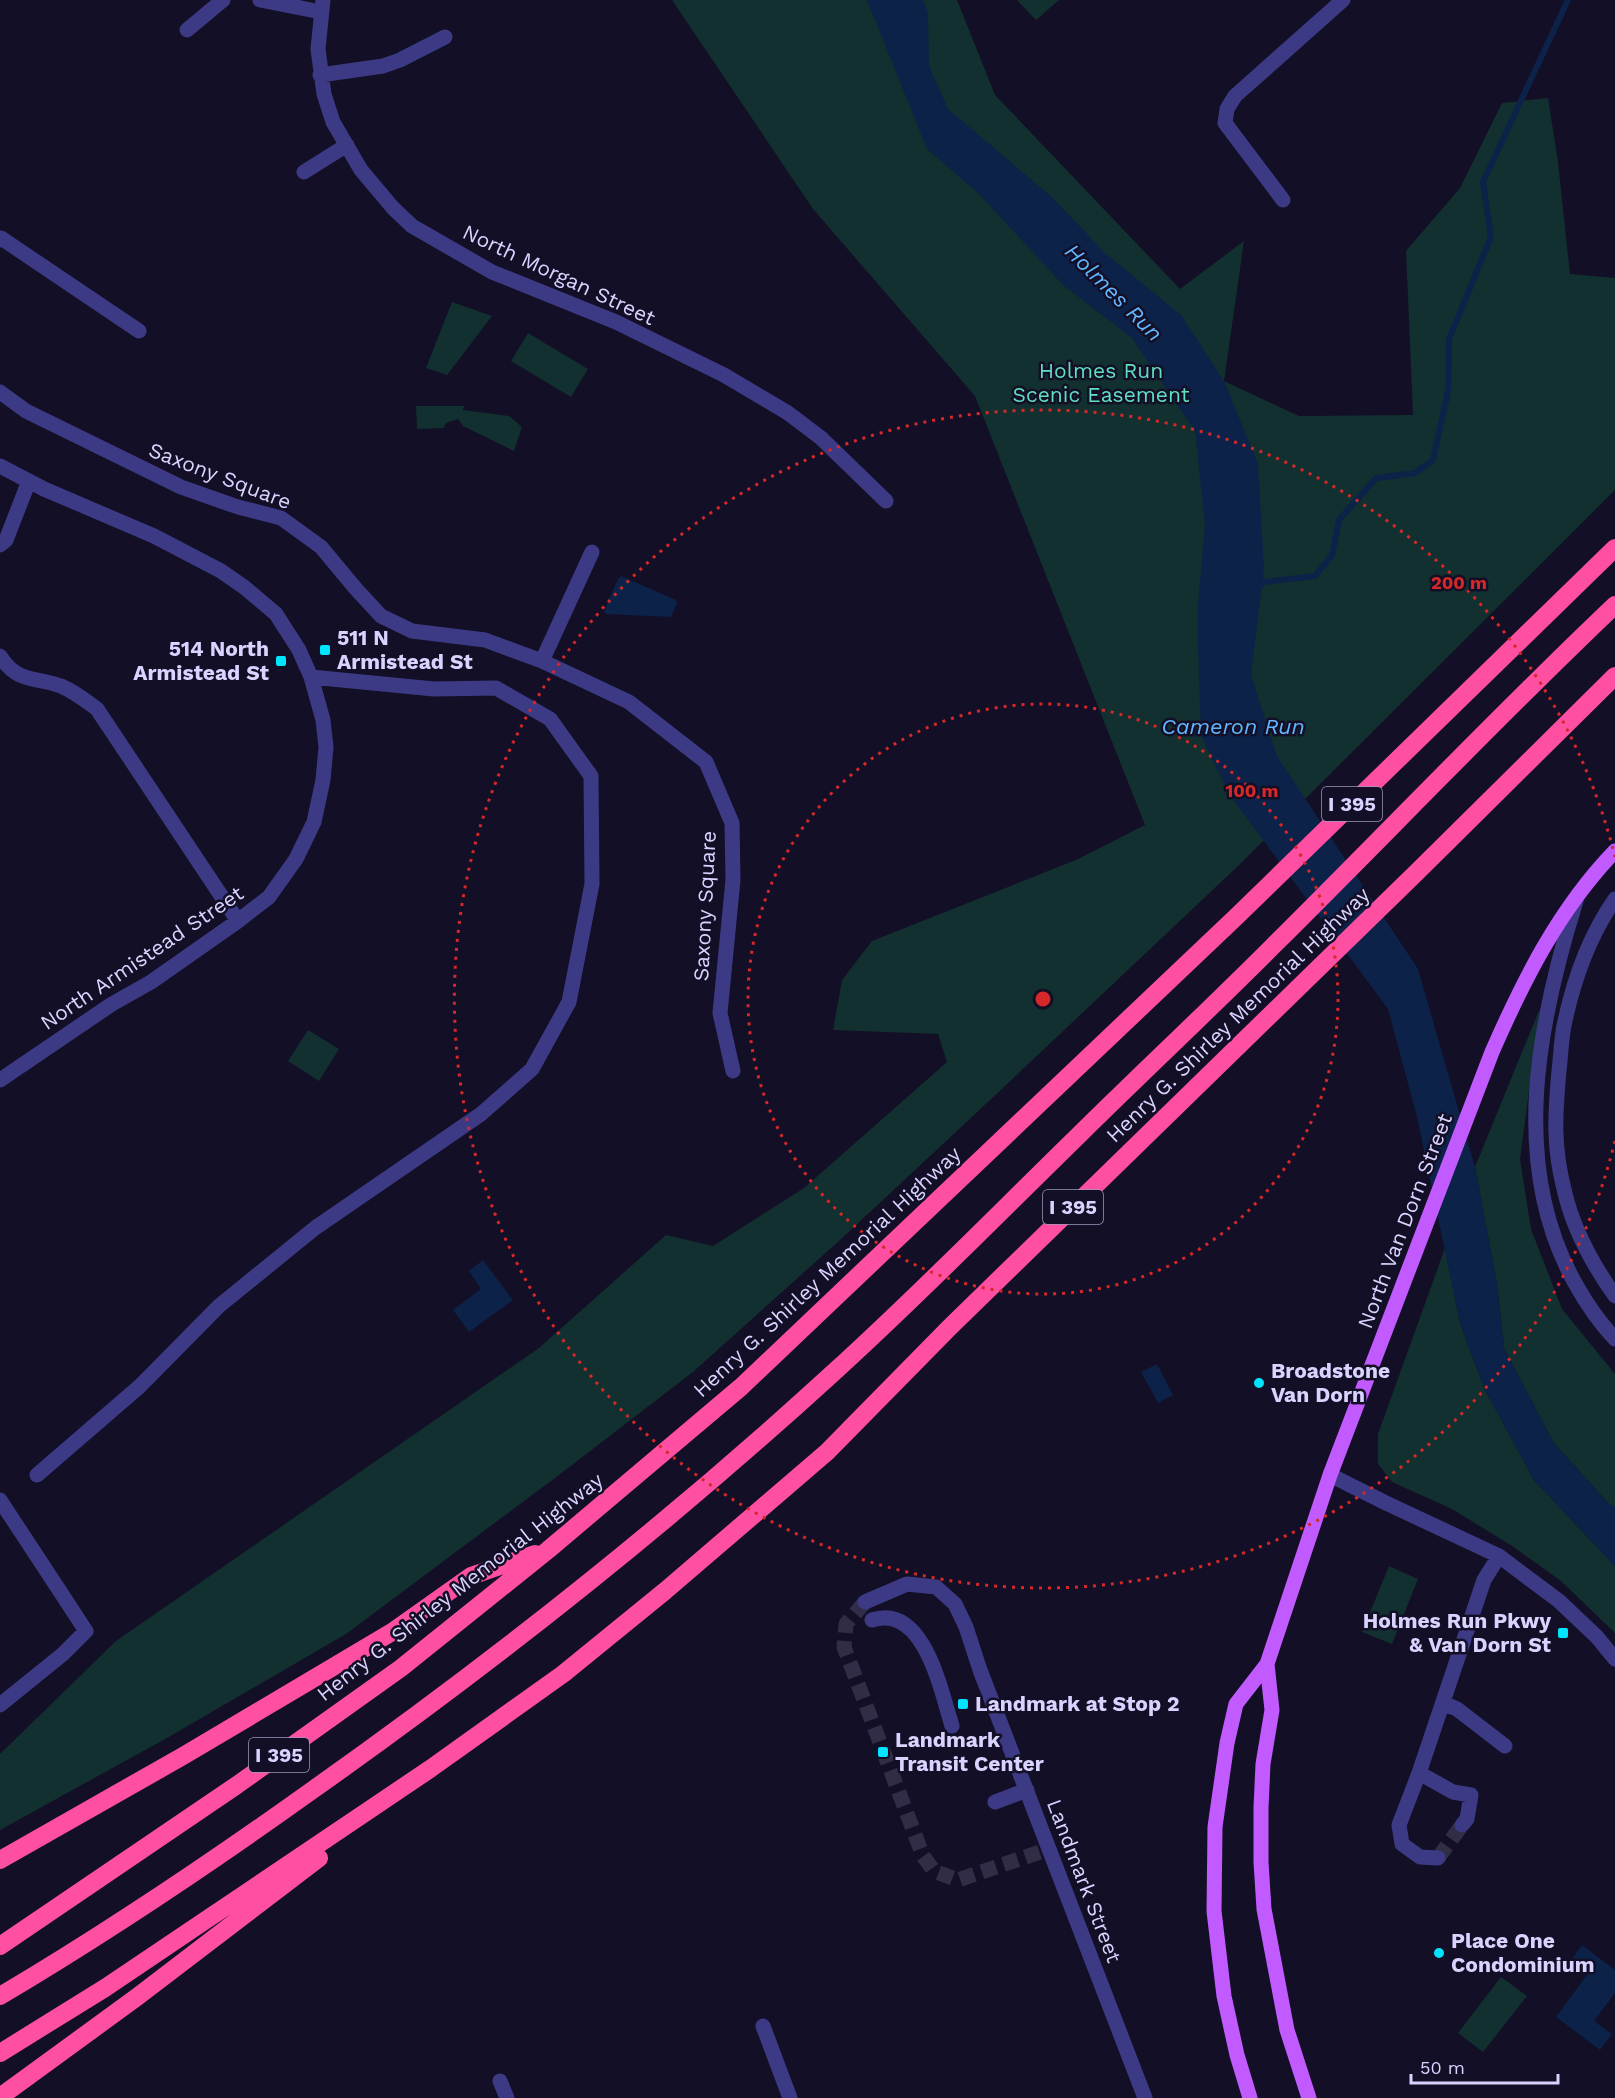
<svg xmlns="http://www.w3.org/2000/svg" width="1615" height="2098" viewBox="0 0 1615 2098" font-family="'Work Sans',sans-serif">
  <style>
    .green { fill: #12302f }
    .water { fill: #0c2248 }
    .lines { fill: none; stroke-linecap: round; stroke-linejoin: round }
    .stream { stroke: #0c2248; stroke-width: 6 }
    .minor-tunnel { stroke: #312d47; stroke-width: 15; stroke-dasharray: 15 8; stroke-linecap: butt }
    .minor { stroke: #3d3a85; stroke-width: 15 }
    .major { stroke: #c25bff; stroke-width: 15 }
    .highway { stroke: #ff4fa3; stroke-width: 18 }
    .ring { fill: none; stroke: #d62828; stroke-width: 3; stroke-dasharray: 3 6 }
    .poi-dot { fill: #00e5ff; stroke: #130f26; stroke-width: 2 }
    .labels { text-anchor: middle; stroke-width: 5; stroke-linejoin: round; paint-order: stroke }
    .shield { fill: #130f26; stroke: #9e99be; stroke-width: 1.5 }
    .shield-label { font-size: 20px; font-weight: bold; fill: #d9d4ff }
    .street-label { font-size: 21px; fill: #d9d4ff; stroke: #130f26 }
    .park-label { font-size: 21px; fill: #5fe0c0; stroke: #130f26 }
    .poi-label { font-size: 21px; font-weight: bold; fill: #d9d4ff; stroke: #130f26; text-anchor: start }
    .water-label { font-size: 22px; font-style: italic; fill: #62b6ff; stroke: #130f26 }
    .centre { fill: #d62828; stroke: #130f26; stroke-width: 3 }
    .ring-label { font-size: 18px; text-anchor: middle; font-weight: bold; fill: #d62828; stroke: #130f26; stroke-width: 5; stroke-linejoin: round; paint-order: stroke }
  </style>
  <rect width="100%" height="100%" fill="#130f26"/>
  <path class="green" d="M 672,0 L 957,0 L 995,95 L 1180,289 L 1244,241 L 1224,381 L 1299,416 L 1413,415 L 1406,251 L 1460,188 L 1502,103 L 1548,98 L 1558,162 L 1570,274 L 1615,278 L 1615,490 L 1237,867 L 988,1102 L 840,1240 L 693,1372 L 559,1475 L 346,1634 L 167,1738 L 0,1830 L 0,1754 L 116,1641 L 539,1348 L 666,1235 L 713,1246 L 804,1188 L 947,1062 L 938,1034 L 833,1030 L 842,980 L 872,941 L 1078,859 L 1145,825 L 975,396 L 813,209 Z
    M 1017,0 L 1059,0 L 1036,20 Z
    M 452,302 L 492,316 L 447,375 L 426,368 Z
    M 528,333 L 588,369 L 571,397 L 511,361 Z
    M 416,406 L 464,406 L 463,410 L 509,416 L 522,427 L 514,451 L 463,426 L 458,419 L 446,423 L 444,428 L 417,429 Z
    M 1540,1008 L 1520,1159 L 1531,1229 L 1562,1309 L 1615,1374 L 1615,1507 L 1609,1504 L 1553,1442 L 1504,1348 L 1497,1284 L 1475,1167 Z
    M 308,1030 L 339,1049 L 319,1081 L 288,1061 Z
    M 1445,1248 L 1460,1323 L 1484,1388 L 1534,1480 L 1615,1566 L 1615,1633 L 1561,1581 L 1512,1546 L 1452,1509 L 1392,1482 L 1378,1464 L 1378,1434 Z
    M 1389,1566 L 1418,1579 L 1392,1644 L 1362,1632 Z
    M 1501,1977 L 1527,1996 L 1483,2052 L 1458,2033 Z"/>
  <path class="water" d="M 867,0 L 923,0 L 928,13 L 929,66 L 948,109 L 1053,198 L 1105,253 L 1181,315 L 1224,381 L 1258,464 L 1264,568 L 1251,675 L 1277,756 L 1418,969 L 1475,1167 L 1497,1284 L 1504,1348 L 1553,1442 L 1609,1504 L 1615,1507 L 1615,1566 L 1534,1480 L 1484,1388 L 1460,1323 L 1417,1117 L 1388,1009 L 1229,794 L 1201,736 L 1197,615 L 1205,525 L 1195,431 L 1132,338 L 1063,285 L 979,194 L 927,149 Z
    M 621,576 L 676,600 L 677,603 L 671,617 L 606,614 L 604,611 L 618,579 Z
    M 483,1260 L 513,1300 L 469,1332 L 453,1310 L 481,1289 L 469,1271 Z
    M 1157,1364 L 1173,1395 L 1158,1403 L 1141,1372 Z
    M 1582,1945 L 1615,1970 L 1615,1993 L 1594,2021 L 1612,2034 L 1600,2050 L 1556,2017 L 1589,1972 L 1572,1959 Z"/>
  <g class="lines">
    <path class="stream" d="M 1259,588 L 1263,582 L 1315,576 L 1332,555 L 1339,520 L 1376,478 L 1415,473 L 1433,460 L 1448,391 L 1449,339 L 1491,237 L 1483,182 L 1568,0"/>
    <path class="minor-tunnel" d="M 865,1602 L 846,1624 L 844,1647 L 923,1856 L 934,1871 L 958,1880 L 1049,1849
      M 1438,1858 L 1462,1825"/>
    <path class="minor" d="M 260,0 L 321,12
      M 323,0 L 318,49 L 324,94 L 333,122 L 361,170 L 393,208 L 412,226 L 492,272 L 616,322 L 724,375 L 788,413 L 821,438 L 886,501
      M 187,30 L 223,0
      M 320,75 L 383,66 L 400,60 L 445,37
      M 304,172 L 347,145
      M 1283,200 L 1225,123 L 1227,109 L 1235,96 L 1343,0
      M 0,240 L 1,238 L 139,331
      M 0,392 L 26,411 L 181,487 L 238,507 L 281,518 L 321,547 L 356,589 L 381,616 L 412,631 L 485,640 L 542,661 L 629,702 L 706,762 L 732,823 L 733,880 L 720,1013 L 733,1071
      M 0,466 L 44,489 L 154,536 L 221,571 L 244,587 L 276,614 L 299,650 L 311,677 L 323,720 L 326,747 L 323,780 L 314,822 L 296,859 L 269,897 L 238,921 L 151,982 L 112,1004 L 0,1080
      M 0,545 L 6,540 L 29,481
      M 0,656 C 18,684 34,676 61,686 C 75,692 85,700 97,709 L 238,921
      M 542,661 L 592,552
      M 1615,899 C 1590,935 1574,979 1565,1021 C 1561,1037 1561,1055 1559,1071 C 1555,1115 1553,1146 1564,1189 C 1572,1226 1593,1265 1615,1296
      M 1576,901 C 1538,1023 1509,1165 1575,1283 C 1586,1303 1599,1322 1615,1339
      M 37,1475 L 140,1386 L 219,1306 L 315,1228 L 481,1114 L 532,1069 L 569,1002 L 592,884 L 591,776 L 550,719 L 496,688 L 434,689 L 311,677
      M 1330,1475 L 1386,1503 L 1499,1556 L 1559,1601 L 1597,1637 L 1615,1659
      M 0,1500 L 86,1631 L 63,1654 L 0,1705
      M 865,1602 L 907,1584 L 936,1587 L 955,1604 L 966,1627 L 980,1670 L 1145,2098
      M 872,1620 C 924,1603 941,1691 952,1726
      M 1443,1703 L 1457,1709 L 1505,1746
      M 1419,1773 L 1399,1825 L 1402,1844 L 1420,1857 L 1438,1858
      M 995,1802 L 1027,1790
      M 1462,1825 L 1467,1819 L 1471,1795 L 1453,1792 L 1419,1773 L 1484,1580 L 1499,1556
      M 763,2026 L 790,2098
      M 500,2081 L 507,2098"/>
    <path class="major" d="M 1267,1664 L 1272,1710 L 1263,1764 L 1261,1808 L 1261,1862 L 1264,1909 L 1287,2030 L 1309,2098
      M 1250,2098 L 1237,2055 L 1224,1996 L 1214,1911 L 1215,1827 L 1227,1743 L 1236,1704 L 1267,1664 L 1330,1475 L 1492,1052 C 1524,979 1559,909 1615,851"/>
    <path class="highway" d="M 0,1860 L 183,1756 L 392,1632 L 471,1576 L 535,1554
      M 0,1946 L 237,1785 L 401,1668 L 548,1550 L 741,1387 L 1236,917 L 1615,548
      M 0,1996 C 108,1932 212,1862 314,1789 C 495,1661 669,1523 833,1373 C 918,1296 998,1214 1080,1134 C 1144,1071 1209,1010 1273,946 C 1387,833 1498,716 1615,605
      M 0,2053 L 105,1988 L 430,1769 L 563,1674 L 665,1591 L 827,1452 L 950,1327 L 1417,872 L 1615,676
      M 0,2097 L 137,1997 L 319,1858"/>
  </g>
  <g class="ring">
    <circle cx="1043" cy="999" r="295"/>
    <path d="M1615 1141A589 589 0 1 1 1615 857"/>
  </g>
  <g class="poi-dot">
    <rect x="319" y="644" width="12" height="12" rx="3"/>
    <rect x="275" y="655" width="12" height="12" rx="3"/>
    <circle cx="1259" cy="1383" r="6"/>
    <rect x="1557" y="1627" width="12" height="12" rx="3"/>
    <rect x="957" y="1698" width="12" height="12" rx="3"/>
    <rect x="877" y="1746" width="12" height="12" rx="3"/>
    <circle cx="1439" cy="1953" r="6"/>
  </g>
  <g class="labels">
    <g class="shield">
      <rect x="1322" y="787" width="60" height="34" rx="4.5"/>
      <rect x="1043" y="1190" width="60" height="34" rx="4.5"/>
      <rect x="249" y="1738" width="60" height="34" rx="4.5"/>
    </g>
    <g class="shield-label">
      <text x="1352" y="811">I 395</text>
      <text x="1073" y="1214">I 395</text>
      <text x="279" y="1762">I 395</text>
    </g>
    <g class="street-label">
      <text transform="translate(559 275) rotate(25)" y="7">North Morgan Street</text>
      <text transform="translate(220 476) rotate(21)" y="7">Saxony Square</text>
      <text transform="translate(705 906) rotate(-87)" y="7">Saxony Square</text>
      <text transform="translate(142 958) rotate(-34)" y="7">North Armistead Street</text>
      <text transform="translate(1238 1015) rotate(-44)" y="7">Henry G. Shirley Memorial Highway</text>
      <text transform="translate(1405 1221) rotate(-69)" y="7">North Van Dorn Street</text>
      <text transform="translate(827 1272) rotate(-43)" y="7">Henry G. Shirley Memorial Highway</text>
      <text transform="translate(460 1587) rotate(-38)" y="7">Henry G. Shirley Memorial Highway</text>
      <text transform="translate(1084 1881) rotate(69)" y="7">Landmark Street</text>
    </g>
    <g class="park-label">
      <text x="1101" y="378">Holmes Run<tspan x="1101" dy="24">Scenic Easement</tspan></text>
    </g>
    <g class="poi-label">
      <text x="337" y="645">511 N<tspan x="337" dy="24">Armistead St</tspan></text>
      <text x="269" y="656" text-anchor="end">514 North<tspan x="269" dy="24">Armistead St</tspan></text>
      <text x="1271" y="1378">Broadstone<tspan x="1271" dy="24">Van Dorn</tspan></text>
      <text x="1551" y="1628" text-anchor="end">Holmes Run Pkwy<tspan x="1551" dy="24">&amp; Van Dorn St</tspan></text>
      <text x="975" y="1711">Landmark at Stop 2</text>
      <text x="895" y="1747">Landmark<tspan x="895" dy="24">Transit Center</tspan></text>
      <text x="1451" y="1948">Place One<tspan x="1451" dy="24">Condominium</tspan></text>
    </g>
    <g class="water-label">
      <text transform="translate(1114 292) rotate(45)" y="8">Holmes Run</text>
      <text x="1233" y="734">Cameron Run</text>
    </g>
  </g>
  <circle cx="1043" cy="999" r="9" class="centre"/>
  <g class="ring-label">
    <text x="1459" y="589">200 m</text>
    <text x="1252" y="797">100 m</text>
  </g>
  <path d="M1411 2074v9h147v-9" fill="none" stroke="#d9d4ff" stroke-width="3"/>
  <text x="1420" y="2074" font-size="18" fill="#d9d4ff" stroke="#130f26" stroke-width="4.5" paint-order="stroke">50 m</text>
</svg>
